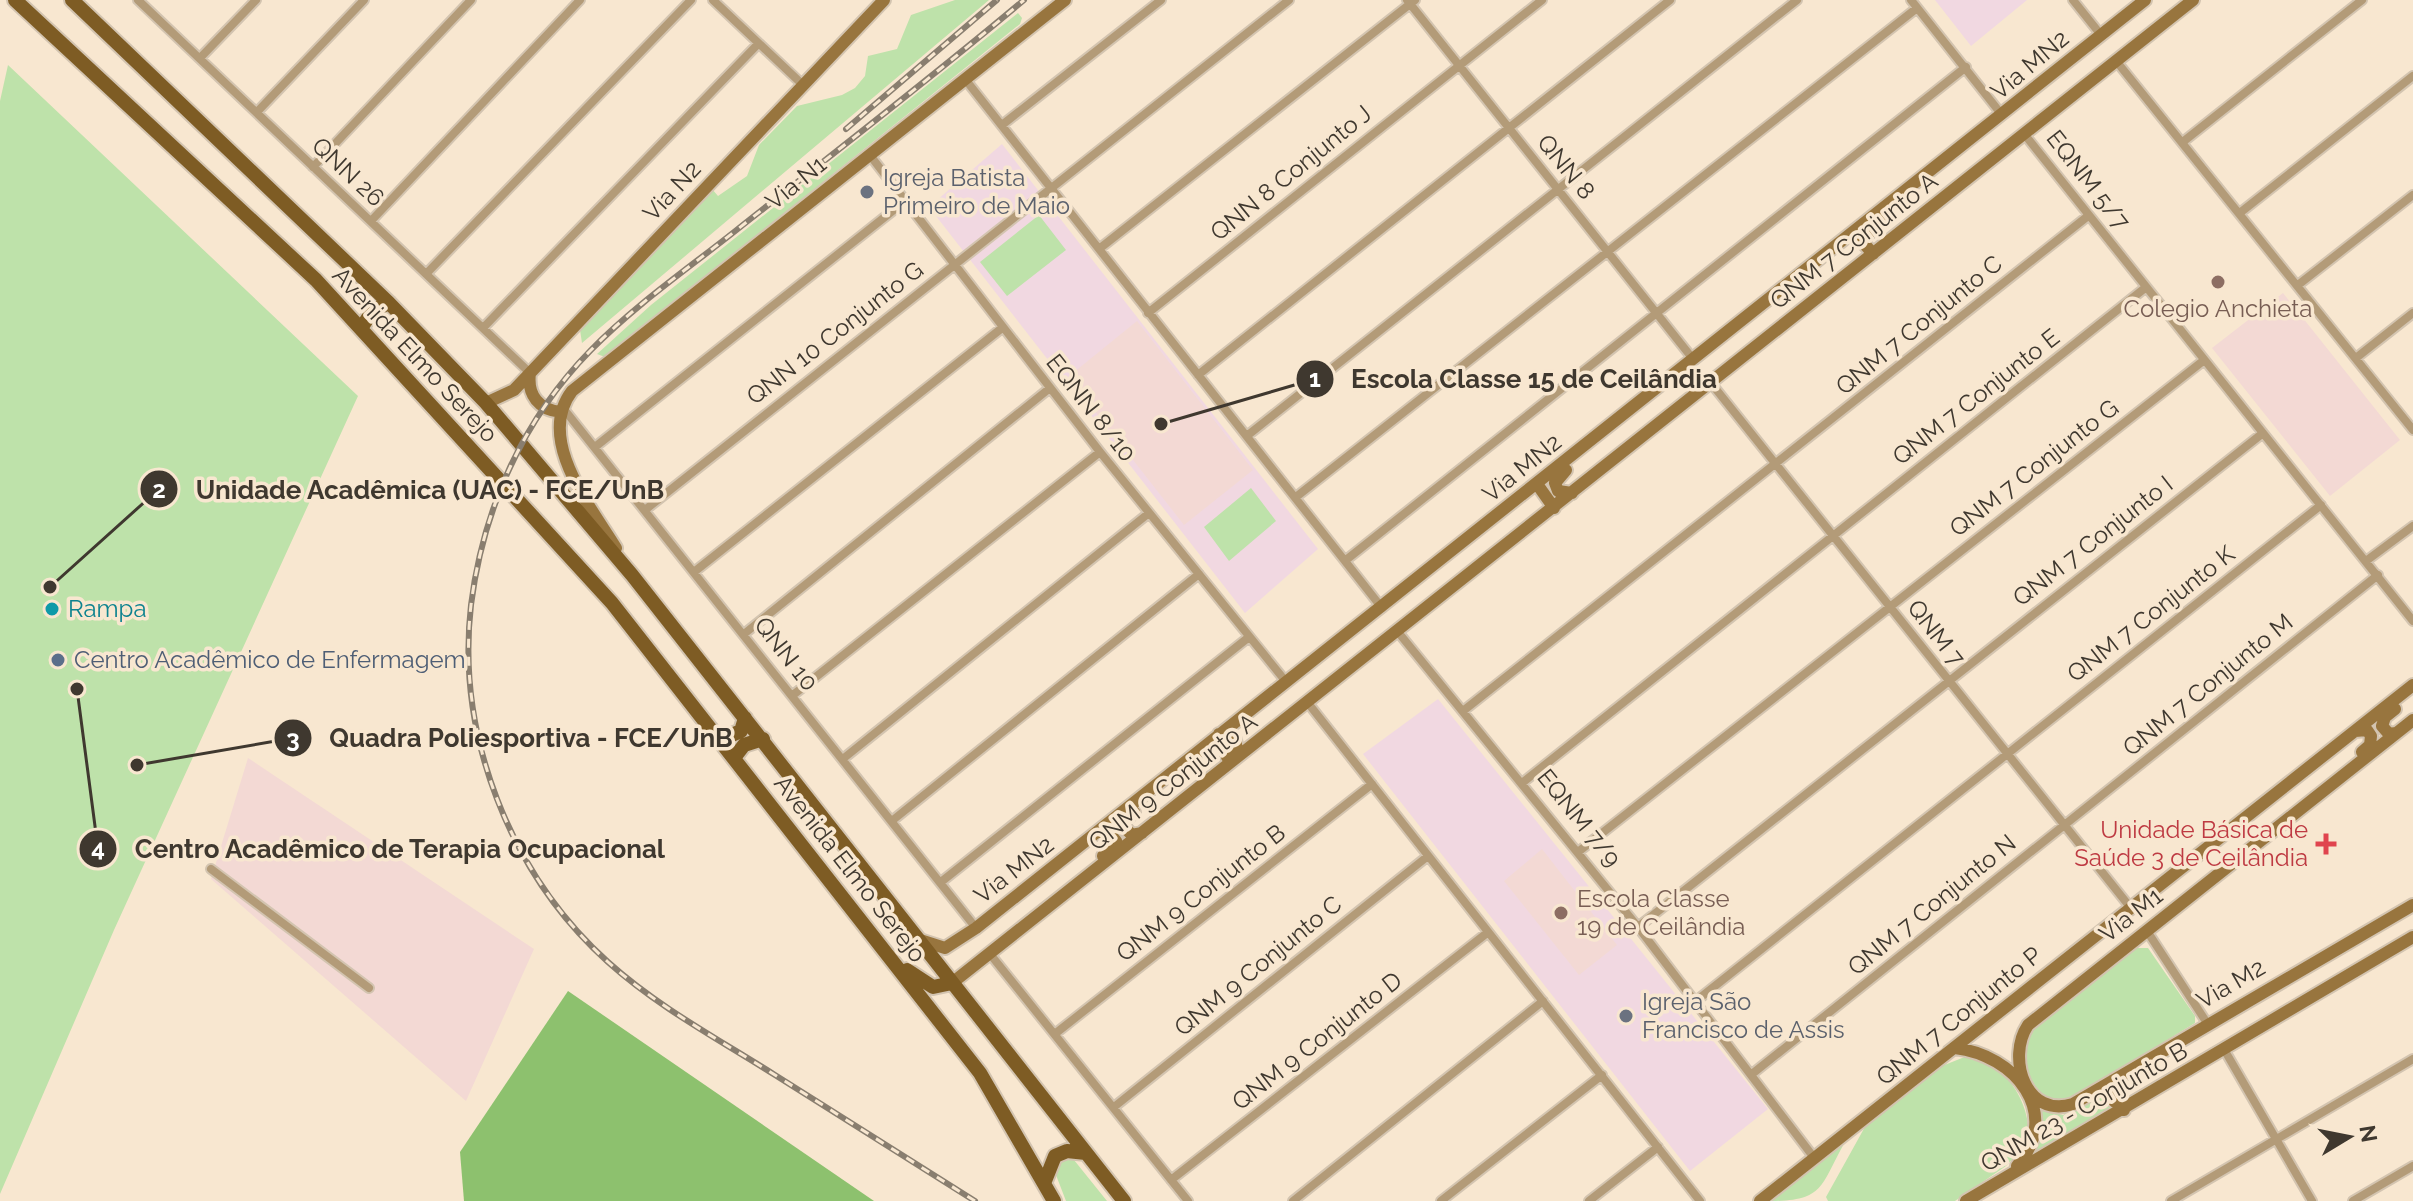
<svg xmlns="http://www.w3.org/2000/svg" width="2413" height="1201" viewBox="0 0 2413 1201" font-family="Raleway,sans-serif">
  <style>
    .commercial { fill: #f1d8e1 }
    .education { fill: #f3d9d4 }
    .green { fill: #bee2aa }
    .forest { fill: #8dc16e }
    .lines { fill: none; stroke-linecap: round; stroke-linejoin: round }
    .street-casing { stroke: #d3c4b0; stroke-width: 12 }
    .secondary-casing { stroke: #d3c4b0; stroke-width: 16 }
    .primary-casing { stroke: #d3c4b0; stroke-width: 18 }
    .street { stroke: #b39b78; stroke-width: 8 }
    .secondary { stroke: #98753e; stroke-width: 12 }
    .primary { stroke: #7e5c24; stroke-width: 14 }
    .rail-casing { stroke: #897e6f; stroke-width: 6 }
    .rail { stroke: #f8e7d0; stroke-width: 3; stroke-dasharray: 9; stroke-linecap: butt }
    .worship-dot { fill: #6b7280; stroke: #f8e7d0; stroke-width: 3 }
    .education-dot { fill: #8d6e63; stroke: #f8e7d0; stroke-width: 3 }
    .culture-dot { fill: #0f9aa8; stroke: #f8e7d0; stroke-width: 3 }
    .service-dot { fill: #5c6f8a; stroke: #f8e7d0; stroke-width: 3 }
    .health-dot { fill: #e0444e; stroke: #f8e7d0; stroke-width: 3 }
    .labels { text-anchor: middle; stroke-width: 7; stroke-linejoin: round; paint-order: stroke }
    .street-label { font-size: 24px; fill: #3f382f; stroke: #f8e7d0 }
    .worship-label { font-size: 24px; fill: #5b616d; stroke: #f8e7d0; text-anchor: start }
    .education-label { font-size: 24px; fill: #785e54; stroke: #f8e7d0 }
    .culture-label { font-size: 24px; fill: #0d838f; stroke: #f8e7d0; text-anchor: start }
    .service-label { font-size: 24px; fill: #4e5e75; stroke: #f8e7d0; text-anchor: start }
    .health-label { font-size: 24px; fill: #be3a42; stroke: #f8e7d0; text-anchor: end }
    .leader { fill: none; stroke: #3f382f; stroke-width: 3 }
    .callout-dot { fill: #3f382f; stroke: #f8e7d0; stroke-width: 3 }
    .mark-label { font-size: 24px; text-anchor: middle; font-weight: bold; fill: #fff }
    .callout-label { font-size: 26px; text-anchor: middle; font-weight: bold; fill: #3f382f; stroke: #f8e7d0; stroke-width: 7; stroke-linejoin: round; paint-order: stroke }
  </style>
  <rect width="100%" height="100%" fill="#f8e7d0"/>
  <path class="commercial" d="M 1935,0 L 2027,0 L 1971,46 Z
    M 1002,144 L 1318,549 L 1245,613 L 929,207 Z
    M 1438,699 L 1768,1109 L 1690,1171 L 1363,754 Z"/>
  <path class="education" d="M 2283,293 L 2400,440 L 2330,496 L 2212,348 Z
    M 1137,321 L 1253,470 L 1184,525 L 1068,377 Z
    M 248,758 L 534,949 L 466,1101 L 211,879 Z
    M 1542,849 L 1617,945 L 1579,975 L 1504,881 Z"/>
  <path class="green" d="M 955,0 L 989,0 L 582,343 L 580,330 L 712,189 L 718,196 L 747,176 L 759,145 L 797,106 L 842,95 L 855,88 L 865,76 L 868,56 L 897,49 L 911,15 Z
    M 1018,13 L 1022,18 L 1020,24 L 605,357 L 597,354 L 651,305 Z
    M 8,65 L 358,396 L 114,930 L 0,1194 L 0,101 Z
    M 1039,215 L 1066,250 L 1007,296 L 980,262 Z
    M 1251,488 L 1276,521 L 1229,561 L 1204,527 Z
    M 2137,948 L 2148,948 L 2195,1016 L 2195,1023 L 2069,1100 L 2049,1100 C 2026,1083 2022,1058 2029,1033 Z
    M 1967,1056 C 2002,1057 2032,1104 2028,1136 L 2022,1149 L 2006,1166 L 1955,1201 L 1828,1201 L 1826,1197 L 1866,1125 L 1942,1066 Z
    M 2105,1092 L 2111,1110 L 2032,1157 L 2040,1132 L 2036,1107 L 2063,1115 Z
    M 1845,1142 C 1820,1186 1825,1201 1770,1201 Z
    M 1068,1158 L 1074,1160 L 1107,1201 L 1066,1201 L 1056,1175 L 1058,1162 Z"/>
  <path class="forest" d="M 568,991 L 874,1201 L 464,1201 L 460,1152 Z"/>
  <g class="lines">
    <defs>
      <path id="street" d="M 138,0 L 530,373
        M 713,0 L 803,85
        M 1407,0 L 1693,359
        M 1911,0 L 2002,115
        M 2073,0 L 2101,35
        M 200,58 L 256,0
        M 2117,62 L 2413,430
        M 965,79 L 1382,608
        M 257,112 L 364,0
        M 1002,125 L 1161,0
        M 2025,135 L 2413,621
        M 2184,141 L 2362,0
        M 869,154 L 1100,452 L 1287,683
        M 313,167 L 471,0
        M 2241,212 L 2413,76
        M 371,221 L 580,0
        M 1099,249 L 1415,0
        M 426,274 L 691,0
        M 2298,285 L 2413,195
        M 1148,313 L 1542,0
        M 483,328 L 758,44
        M 2356,358 L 2413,313
        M 1198,375 L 1670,0
        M 1711,383 L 2130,907
        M 563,408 L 976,928
        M 1248,435 L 1797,0
        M 595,447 L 905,201
        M 1296,497 L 1917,8
        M 645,510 L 1289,0
        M 1346,560 L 1966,67
        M 2366,561 L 2413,526
        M 694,572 L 1002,328
        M 1398,632 L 1638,927 L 1815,1159
        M 744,634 L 1050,388
        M 793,695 L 1100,452
        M 1308,703 L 1700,1201
        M 1463,711 L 2088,216
        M 844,758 L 1149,513
        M 1522,783 L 2145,288
        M 893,820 L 1199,574
        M 1578,852 L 2203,361
        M 211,869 L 369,988
        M 941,882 L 1249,637
        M 1638,927 L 2263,433
        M 2147,931 L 2207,1023
        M 990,954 L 1188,1201
        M 1696,1001 L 2321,505
        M 1056,1033 L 1372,784
        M 2225,1051 L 2312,1201
        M 1752,1074 L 2378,575
        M 1114,1107 L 1428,856
        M 1171,1180 L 1487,933
        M 1293,1201 L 1543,1001
        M 1441,1201 L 1602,1075
        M 1589,1201 L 1658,1147
        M 2171,1201 L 2413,1059
        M 2353,1201 L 2413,1166"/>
      <path id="secondary" d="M 1873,254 L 1861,240 L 1887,217
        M 530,373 C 527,395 539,410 561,412
        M 486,403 L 514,390 L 884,0
        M 1566,470 L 1555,483 L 1558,491 L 1572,493
        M 1537,484 L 1554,508
        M 616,548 C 591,507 535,439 572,391 L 1065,0
        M 2395,709 L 2385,717 L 2382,726 L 2389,734 L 2396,733
        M 2413,720 L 2028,1025 C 2006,1058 2026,1119 2073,1104 L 2413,905
        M 2355,731 L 2367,730 L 2371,736 L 2370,745 L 2362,752
        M 1219,734 L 1235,740 L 1237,749 L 1227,757
        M 1134,812 L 1125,820 L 1125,828 L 1132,835 L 1142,833
        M 1098,832 L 1108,832 L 1116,841 L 1103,856
        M 920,940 L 945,948 L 976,928 L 2145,0
        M 952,983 L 2193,0
        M 1955,1048 C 2015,1055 2063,1113 2017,1166
        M 2112,1081 L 2113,1100 L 2124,1110
        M 1760,1201 L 2413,685
        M 1966,1201 L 2413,937"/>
      <path id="primary" d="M 15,0 L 316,280 L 612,603 L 980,1073 L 1054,1201
        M 72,0 L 389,303 L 486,403 L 632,575 L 1124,1201
        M 362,327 L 373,310 L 389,303
        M 720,740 L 741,731 L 745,718
        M 734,758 L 744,745 L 763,739
        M 907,970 L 933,987 L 952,983
        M 1045,1181 L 1055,1156 L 1067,1151 L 1086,1153"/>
    </defs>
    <use href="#street" class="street-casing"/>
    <use href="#secondary" class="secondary-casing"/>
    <use href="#primary" class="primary-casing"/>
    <use href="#street" class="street"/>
    <use href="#secondary" class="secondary"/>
    <use href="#primary" class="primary"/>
    <defs>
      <path id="rail" d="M 846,129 L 997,0
        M 975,1201 C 908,1159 842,1117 775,1075 C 718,1039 658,1007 608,962 C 510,874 456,735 471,605 C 483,509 523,419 591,350 C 634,306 686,270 734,232 C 831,155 929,80 1024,0"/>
    </defs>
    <use href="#rail" class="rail-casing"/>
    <use href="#rail" class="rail"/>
  </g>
  <g class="worship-dot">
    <circle cx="867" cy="192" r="8"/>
    <circle cx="1626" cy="1016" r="8"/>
  </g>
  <g class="education-dot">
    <circle cx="2218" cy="282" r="8"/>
    <circle cx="1561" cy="913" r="8"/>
  </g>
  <circle class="culture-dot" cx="52" cy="609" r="8"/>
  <circle class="service-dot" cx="58" cy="660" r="8"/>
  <path class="health-dot" d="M2322 832h8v8h8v8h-8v8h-8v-8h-8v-8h8z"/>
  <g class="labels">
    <g class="street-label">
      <text transform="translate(2030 65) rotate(-40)" y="8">Via MN2</text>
      <text transform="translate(1566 167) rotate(51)" y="8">QNN 8</text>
      <text transform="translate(348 172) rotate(43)" y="8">QNN 26</text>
      <text transform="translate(1291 173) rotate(-39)" y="8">QNN 8 Conjunto J</text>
      <text transform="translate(2088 180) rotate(52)" y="8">EQNM 5/7</text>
      <text transform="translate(796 183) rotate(-39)" y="8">Via N1</text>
      <text transform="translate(672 191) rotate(-47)" y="8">Via N2</text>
      <text transform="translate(1854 241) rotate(-38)" y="8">QNM 7 Conjunto A</text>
      <text transform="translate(1919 325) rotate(-39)" y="8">QNM 7 Conjunto C</text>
      <text transform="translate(835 333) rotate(-38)" y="8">QNN 10 Conjunto G</text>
      <text transform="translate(415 355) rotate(47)" y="8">Avenida Elmo Serejo</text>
      <text transform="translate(1976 397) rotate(-38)" y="8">QNM 7 Conjunto E</text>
      <text transform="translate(1091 408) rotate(52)" y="8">EQNN 8/10</text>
      <text transform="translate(1522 468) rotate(-39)" y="8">Via MN2</text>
      <text transform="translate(2034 468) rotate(-38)" y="8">QNM 7 Conjunto G</text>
      <text transform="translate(2093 541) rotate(-38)" y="8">QNM 7 Conjunto I</text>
      <text transform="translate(2151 614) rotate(-38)" y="8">QNM 7 Conjunto K</text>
      <text transform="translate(1936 633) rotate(52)" y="8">QNM 7</text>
      <text transform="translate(786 654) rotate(52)" y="8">QNN 10</text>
      <text transform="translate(2208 685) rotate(-39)" y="8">QNM 7 Conjunto M</text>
      <text transform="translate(1173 782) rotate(-38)" y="8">QNM 9 Conjunto A</text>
      <text transform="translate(1579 818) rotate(51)" y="8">EQNM 7/9</text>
      <text transform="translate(850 869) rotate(52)" y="8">Avenida Elmo Serejo</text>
      <text transform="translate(1014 870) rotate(-38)" y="8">Via MN2</text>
      <text transform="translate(1201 893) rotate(-38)" y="8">QNM 9 Conjunto B</text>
      <text transform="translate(1932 905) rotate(-39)" y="8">QNM 7 Conjunto N</text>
      <text transform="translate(2131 915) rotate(-38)" y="8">Via M1</text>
      <text transform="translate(1258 966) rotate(-39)" y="8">QNM 9 Conjunto C</text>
      <text transform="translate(2231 984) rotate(-30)" y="8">Via M2</text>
      <text transform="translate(1959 1016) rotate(-39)" y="8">QNM 7 Conjunto P</text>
      <text transform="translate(1317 1041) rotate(-38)" y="8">QNM 9 Conjunto D</text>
      <text transform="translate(2084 1107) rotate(-30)" y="8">QNM 23 - Conjunto B</text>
    </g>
    <g class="worship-label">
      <text x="883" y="186">Igreja Batista<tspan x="883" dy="28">Primeiro de Maio</tspan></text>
      <text x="1642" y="1010">Igreja São<tspan x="1642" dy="28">Francisco de Assis</tspan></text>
    </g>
    <g class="education-label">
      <text x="2218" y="317">Colegio Anchieta</text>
      <text x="1577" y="907" text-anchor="start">Escola Classe<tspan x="1577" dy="28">19 de Ceilândia</tspan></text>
    </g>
    <g class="culture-label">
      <text x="68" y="617">Rampa</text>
    </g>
    <g class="service-label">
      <text x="74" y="668">Centro Acadêmico de Enfermagem</text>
    </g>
    <g class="health-label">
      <text x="2308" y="838">Unidade Básica de<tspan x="2308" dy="28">Saúde 3 de Ceilândia</tspan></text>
    </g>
  </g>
  <path class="leader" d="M1161 424L1315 379M50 587L159 489M137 765L293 738M77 689L98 849"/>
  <g class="callout-dot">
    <circle cx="1161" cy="424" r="8"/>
    <circle cx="50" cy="587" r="8"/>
    <circle cx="137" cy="765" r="8"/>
    <circle cx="77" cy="689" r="8"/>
    <circle cx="1315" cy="379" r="20"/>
    <circle cx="159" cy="489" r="20"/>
    <circle cx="293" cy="738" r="20"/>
    <circle cx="98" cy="849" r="20"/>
  </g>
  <g class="mark-label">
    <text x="1315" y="387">1</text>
    <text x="159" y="498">2</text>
    <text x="293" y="747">3</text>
    <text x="98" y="857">4</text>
  </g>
  <g class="callout-label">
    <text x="1534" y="388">Escola Classe 15 de Ceilândia</text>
    <text x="430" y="499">Unidade Acadêmica (UAC) - FCE/UnB</text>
    <text x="531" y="747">Quadra Poliesportiva - FCE/UnB</text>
    <text x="400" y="858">Centro Acadêmico de Terapia Ocupacional</text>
  </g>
  <g transform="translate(2349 1137) rotate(80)" stroke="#f8e7d0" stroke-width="6" paint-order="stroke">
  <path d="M0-6L14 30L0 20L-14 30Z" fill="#3f382f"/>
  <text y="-12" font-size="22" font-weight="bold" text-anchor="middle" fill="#3f382f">N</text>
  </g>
</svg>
